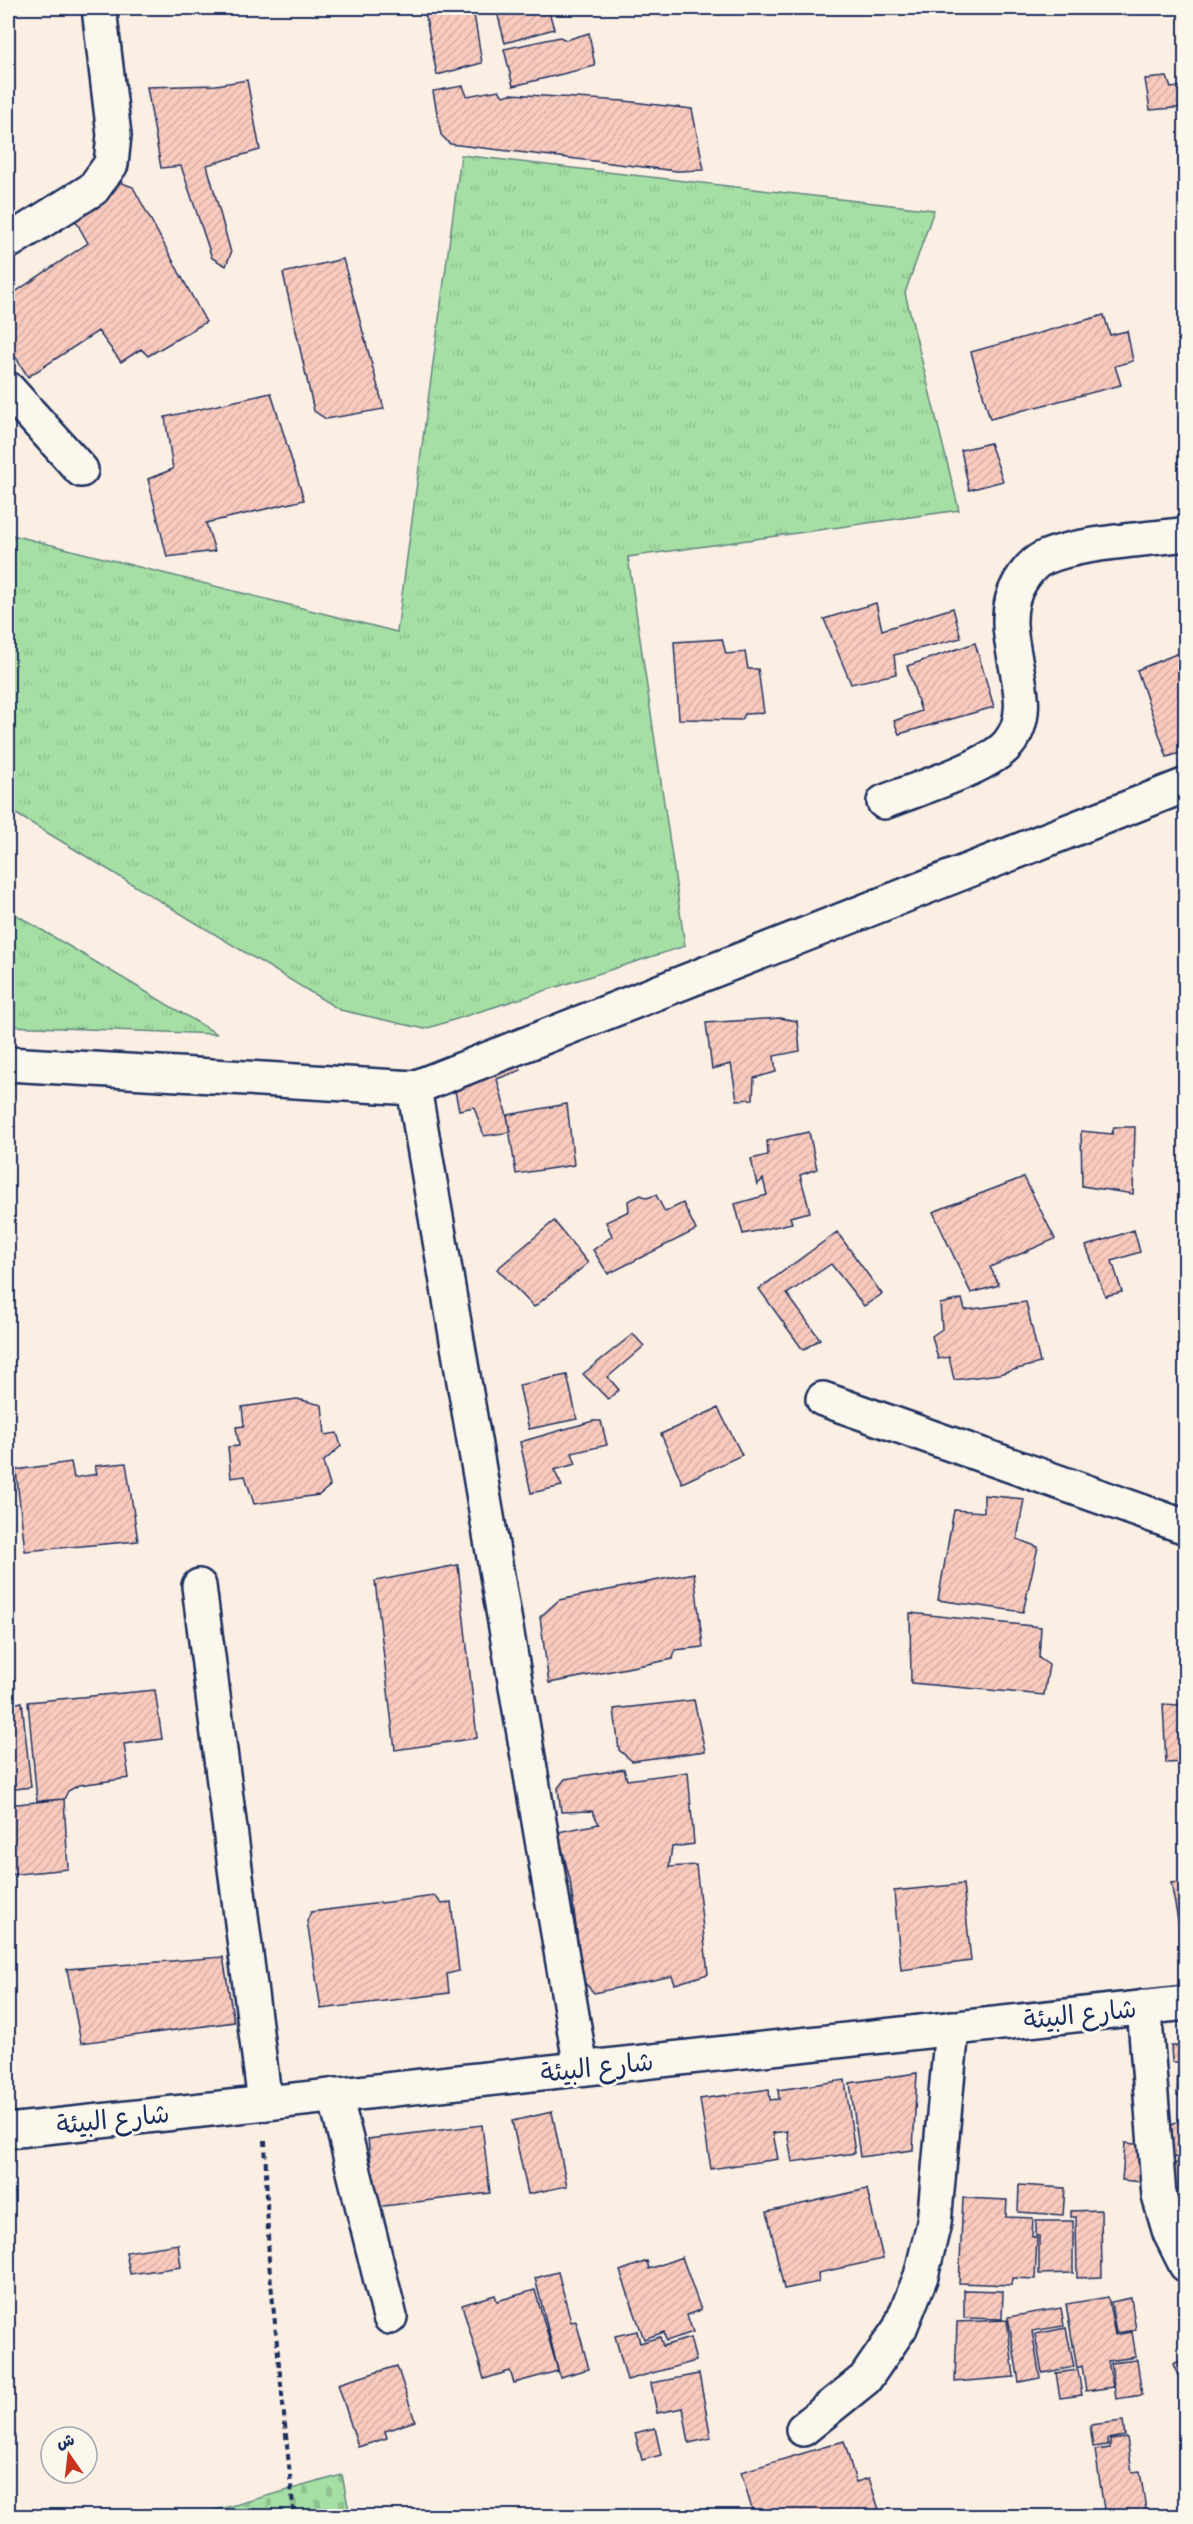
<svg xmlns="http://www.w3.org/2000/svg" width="1193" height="2524" viewBox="0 0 1193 2524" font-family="Caveat,'Playpen Sans Arabic',sans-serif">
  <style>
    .grass { fill: url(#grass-tufts); stroke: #608781; stroke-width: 1.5 }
    .cemetery { fill: url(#cemetery-stones); stroke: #608781; stroke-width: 1.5 }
    .building { fill: url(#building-hatch); stroke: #1b2f5e; stroke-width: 1.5 }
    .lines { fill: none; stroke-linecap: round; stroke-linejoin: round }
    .minor-casing { stroke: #1b2f5e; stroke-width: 38 }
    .tertiary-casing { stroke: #1b2f5e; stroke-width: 38 }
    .path { stroke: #1b2f5e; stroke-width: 4; stroke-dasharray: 6 4.5; stroke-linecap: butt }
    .minor { stroke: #fbf7ec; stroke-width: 33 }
    .tertiary { stroke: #fbf7ec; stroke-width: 33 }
    .labels { text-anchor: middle; stroke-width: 6; stroke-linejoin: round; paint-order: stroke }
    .street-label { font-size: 26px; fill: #1b2f5e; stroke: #fbf7ec }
  </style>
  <defs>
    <pattern id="grass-tufts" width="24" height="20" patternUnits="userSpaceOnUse" patternTransform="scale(1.5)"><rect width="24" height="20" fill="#a6dfa4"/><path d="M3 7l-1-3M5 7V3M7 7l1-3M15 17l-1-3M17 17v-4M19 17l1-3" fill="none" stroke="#8ec090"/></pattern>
    <pattern id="cemetery-stones" width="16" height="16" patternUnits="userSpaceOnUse" patternTransform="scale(1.5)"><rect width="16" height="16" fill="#a6dfa4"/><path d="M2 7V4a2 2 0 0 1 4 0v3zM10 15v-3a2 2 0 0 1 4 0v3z" fill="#8ec090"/></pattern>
    <pattern id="building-hatch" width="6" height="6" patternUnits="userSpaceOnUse" patternTransform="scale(1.5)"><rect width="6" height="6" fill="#f9cabe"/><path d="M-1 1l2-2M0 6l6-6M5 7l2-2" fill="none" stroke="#d5aea6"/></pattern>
  </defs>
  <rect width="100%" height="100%" fill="#fbeee3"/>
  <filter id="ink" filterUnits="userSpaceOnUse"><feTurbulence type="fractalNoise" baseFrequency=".0167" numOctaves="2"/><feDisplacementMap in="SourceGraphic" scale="12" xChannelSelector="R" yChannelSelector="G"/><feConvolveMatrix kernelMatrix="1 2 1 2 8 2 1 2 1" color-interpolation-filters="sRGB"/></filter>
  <g filter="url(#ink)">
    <path class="grass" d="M 461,155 L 934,210 L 905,293 L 959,510 L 628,557 L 685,946 L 425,1029 L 340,1010 L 8,809 L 8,534 L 397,632 Z
      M 8,910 L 217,1034 L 8,1026 Z"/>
    <path class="cemetery" d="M 342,2475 L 350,2516 L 183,2516 L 224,2508 Z"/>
    <path class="building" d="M 424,8 L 473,8 L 482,63 L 437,75 Z
      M 496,8 L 548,8 L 554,29 L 505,43 Z
      M 589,33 L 595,66 L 513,86 L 504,49 L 560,37 L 566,40 Z
      M 1167,77 L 1171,88 L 1186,86 L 1186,107 L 1150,110 L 1145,79 Z
      M 247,80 L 260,150 L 207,165 L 231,253 L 226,266 L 212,258 L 181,166 L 161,168 L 147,87 L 216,85 Z
      M 463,86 L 467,96 L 499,90 L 503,96 L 511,94 L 624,101 L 692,109 L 704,170 L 677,171 L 450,144 L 441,135 L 433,91 Z
      M 119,182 L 133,187 L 206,322 L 148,356 L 141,349 L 121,362 L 98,331 L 28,377 L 8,345 L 8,297 L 88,243 L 69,209 Z
      M 343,259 L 384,409 L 326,419 L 314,411 L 283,273 Z
      M 1104,315 L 1110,335 L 1127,331 L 1133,361 L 1115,366 L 1121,385 L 990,419 L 971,352 Z
      M 271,393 L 304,500 L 206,523 L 215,551 L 167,557 L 148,479 L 173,469 L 165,417 Z
      M 990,443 L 1003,481 L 969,490 L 961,450 Z
      M 876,603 L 882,630 L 953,608 L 961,638 L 894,655 L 896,674 L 851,684 L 824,619 Z
      M 722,639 L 726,654 L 745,652 L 748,669 L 758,669 L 764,713 L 745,714 L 742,720 L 679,719 L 674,642 Z
      M 975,643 L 994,707 L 899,734 L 894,721 L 921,711 L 907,666 Z
      M 1186,650 L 1186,751 L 1167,757 L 1137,670 Z
      M 780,1018 L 797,1021 L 800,1051 L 774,1056 L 776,1072 L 754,1078 L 753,1099 L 737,1100 L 731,1064 L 712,1069 L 706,1023 Z
      M 515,1059 L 521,1070 L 497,1079 L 511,1132 L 484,1136 L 474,1107 L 459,1110 L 454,1086 Z
      M 567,1104 L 574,1165 L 516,1174 L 507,1115 Z
      M 1114,1127 L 1135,1127 L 1133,1194 L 1082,1186 L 1081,1131 L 1112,1134 Z
      M 809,1132 L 817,1169 L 800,1175 L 810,1212 L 790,1217 L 792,1223 L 743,1234 L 735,1204 L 767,1195 L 763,1179 L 757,1185 L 751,1159 L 768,1155 L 767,1141 Z
      M 1024,1177 L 1055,1239 L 990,1267 L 999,1285 L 971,1293 L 933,1212 Z
      M 641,1195 L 647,1198 L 656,1195 L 665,1212 L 683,1203 L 696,1230 L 608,1274 L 593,1250 L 612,1236 L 606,1222 L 629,1211 L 628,1201 Z
      M 554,1221 L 588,1263 L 534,1307 L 497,1269 Z
      M 1134,1230 L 1140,1252 L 1112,1261 L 1122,1292 L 1105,1296 L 1086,1246 Z
      M 837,1232 L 882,1294 L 864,1306 L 831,1264 L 787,1294 L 820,1339 L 803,1350 L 759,1289 Z
      M 962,1299 L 965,1310 L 1026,1302 L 1040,1363 L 999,1374 L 954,1380 L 949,1357 L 938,1359 L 932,1336 L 942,1329 L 940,1304 Z
      M 633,1334 L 644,1346 L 608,1377 L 619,1390 L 608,1399 L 583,1374 Z
      M 567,1375 L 577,1419 L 529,1429 L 519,1385 Z
      M 297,1399 L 322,1405 L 325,1435 L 337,1433 L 341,1446 L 323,1462 L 330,1486 L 319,1495 L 254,1504 L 245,1476 L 231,1478 L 228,1447 L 239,1446 L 236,1427 L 244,1426 L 242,1407 Z
      M 718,1408 L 742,1455 L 682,1483 L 661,1434 Z
      M 593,1421 L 601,1421 L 607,1445 L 572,1453 L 576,1464 L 554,1470 L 562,1486 L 531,1493 L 520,1442 Z
      M 71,1462 L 74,1478 L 97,1474 L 95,1466 L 126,1463 L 138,1541 L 25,1551 L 16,1470 Z
      M 984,1495 L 1024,1499 L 1017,1539 L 1038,1547 L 1023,1612 L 938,1600 L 954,1510 L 984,1512 Z
      M 458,1565 L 477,1738 L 395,1750 L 375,1581 Z
      M 694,1573 L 703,1647 L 675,1650 L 673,1659 L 549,1683 L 540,1617 L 559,1600 Z
      M 910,1613 L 1041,1627 L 1039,1658 L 1049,1665 L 1044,1695 L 911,1683 Z
      M 155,1690 L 162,1739 L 124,1744 L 129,1778 L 79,1785 L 68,1791 L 64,1799 L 37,1801 L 28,1702 Z
      M 1186,1694 L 1186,1762 L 1166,1763 L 1163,1704 L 1179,1705 L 1181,1695 Z
      M 694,1700 L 705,1751 L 632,1761 L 619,1750 L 614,1709 Z
      M 22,1702 L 31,1787 L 8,1790 L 8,1705 Z
      M 624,1769 L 627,1780 L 688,1772 L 694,1844 L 672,1847 L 669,1867 L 696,1865 L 708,1974 L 675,1984 L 672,1976 L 594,1993 L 583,1981 L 570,1880 L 558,1832 L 599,1824 L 592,1811 L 561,1812 L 558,1788 L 565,1779 Z
      M 64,1799 L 68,1869 L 8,1875 L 8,1805 Z
      M 1186,1881 L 1186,1947 L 1183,1947 L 1171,1883 Z
      M 963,1884 L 971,1961 L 901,1970 L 894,1891 Z
      M 435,1896 L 442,1904 L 451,1902 L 459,1971 L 447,1974 L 449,1993 L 321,2009 L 307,1921 L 311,1912 Z
      M 223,1957 L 234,2022 L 81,2043 L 67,1969 Z
      M 1171,2046 L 1186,2046 L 1186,2062 L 1172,2062 Z
      M 1178,2067 L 1186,2067 L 1186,2096 L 1177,2096 Z
      M 917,2073 L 913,2150 L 860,2157 L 850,2083 Z
      M 845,2080 L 855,2153 L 792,2162 L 787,2131 L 773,2133 L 778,2159 L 711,2169 L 700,2099 L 769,2089 L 770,2100 L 779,2099 L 778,2090 Z
      M 552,2112 L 567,2186 L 528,2194 L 512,2121 Z
      M 1186,2118 L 1186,2159 L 1183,2154 L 1174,2158 L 1160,2131 Z
      M 482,2125 L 490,2193 L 376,2207 L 368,2139 Z
      M 1125,2143 L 1146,2145 L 1142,2182 L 1122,2180 Z
      M 1183,2160 L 1186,2166 L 1186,2191 L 1178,2192 L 1167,2168 Z
      M 1019,2185 L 1065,2188 L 1063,2215 L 1018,2212 Z
      M 867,2189 L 883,2259 L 818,2273 L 819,2282 L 784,2289 L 767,2212 Z
      M 963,2198 L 1007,2200 L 1006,2217 L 1033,2218 L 1032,2237 L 1037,2238 L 1035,2279 L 1012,2278 L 1011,2285 L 959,2283 Z
      M 1101,2210 L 1102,2277 L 1077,2278 L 1076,2217 L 1071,2217 L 1071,2211 Z
      M 1036,2221 L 1073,2221 L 1073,2273 L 1039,2274 L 1039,2236 L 1036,2236 Z
      M 178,2244 L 181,2267 L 130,2274 L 126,2252 Z
      M 682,2257 L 701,2310 L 687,2315 L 693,2332 L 666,2341 L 664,2332 L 644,2339 L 620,2271 L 647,2261 L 649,2269 Z
      M 558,2272 L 571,2322 L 576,2321 L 589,2369 L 560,2377 L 535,2278 Z
      M 535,2290 L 558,2371 L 514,2383 L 510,2371 L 484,2379 L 462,2305 L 495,2295 L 497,2301 Z
      M 964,2290 L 1003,2291 L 1002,2319 L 964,2318 Z
      M 1108,2297 L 1115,2335 L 1132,2332 L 1136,2357 L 1108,2361 L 1113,2387 L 1086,2391 L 1082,2366 L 1077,2368 L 1066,2304 Z
      M 1131,2298 L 1136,2330 L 1116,2333 L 1111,2302 Z
      M 1061,2308 L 1064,2326 L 1032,2331 L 1040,2378 L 1019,2382 L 1008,2317 Z
      M 1007,2320 L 1014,2377 L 955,2382 L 957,2322 Z
      M 1066,2328 L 1074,2367 L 1042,2373 L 1035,2334 Z
      M 637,2331 L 640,2343 L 660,2337 L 663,2346 L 690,2338 L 696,2361 L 627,2380 L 615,2336 Z
      M 1186,2358 L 1186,2394 L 1173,2364 Z
      M 1137,2360 L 1142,2395 L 1116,2399 L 1111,2363 Z
      M 397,2366 L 415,2421 L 385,2431 L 387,2438 L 358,2447 L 338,2384 Z
      M 1078,2370 L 1082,2395 L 1060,2398 L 1056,2373 Z
      M 699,2374 L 711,2438 L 689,2443 L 683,2408 L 657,2413 L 651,2383 Z
      M 1123,2421 L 1125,2436 L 1107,2439 L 1108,2445 L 1093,2447 L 1090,2425 Z
      M 655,2428 L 661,2455 L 642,2460 L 635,2433 Z
      M 1127,2438 L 1132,2472 L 1140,2471 L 1147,2516 L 1105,2516 L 1095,2450 L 1110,2448 L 1110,2440 Z
      M 844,2441 L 856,2482 L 869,2478 L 881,2516 L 754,2516 L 741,2472 Z"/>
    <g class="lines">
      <defs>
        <path id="minor" d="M 8,242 L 93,189 L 111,164 L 114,135 L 99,8
          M 8,389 L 81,470
          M 884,802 C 916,789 987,768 1008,744 C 1046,699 988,634 1020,582 C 1026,572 1035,561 1046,557 C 1081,542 1146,540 1186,534
          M 8,1064 L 414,1088 L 1186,785
          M 414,1088 L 581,2068
          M 823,1399 L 1186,1527
          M 199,1586 L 265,2103
          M 1144,2007 L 1159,2196 L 1170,2233 L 1186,2265
          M 335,2095 L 390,2317
          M 803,2429 L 865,2379 L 900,2328 L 921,2276 L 934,2223 L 952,2028"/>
        <path id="tertiary" d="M 8,2131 L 1186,2003"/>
      </defs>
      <use href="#minor" class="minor-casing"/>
      <use href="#tertiary" class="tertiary-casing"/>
      <path class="path" d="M 265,2140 L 269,2263 L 294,2516"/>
      <use href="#minor" class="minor"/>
      <use href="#tertiary" class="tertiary"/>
    </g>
  </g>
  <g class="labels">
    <g class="street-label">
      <text transform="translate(1080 2014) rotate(-6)" y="9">شارع البيئة</text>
      <text transform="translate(597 2067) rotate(-6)" y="9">شارع البيئة</text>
      <text transform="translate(113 2119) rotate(-6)" y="9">شارع البيئة</text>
    </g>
  </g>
  <rect width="1193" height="2524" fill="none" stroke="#fbf7ec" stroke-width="30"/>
  <rect x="15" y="15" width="1163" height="2494" fill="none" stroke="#1b2f5e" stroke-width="2" filter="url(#ink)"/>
  <g transform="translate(69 2455) rotate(346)"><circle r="28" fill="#fbf7ec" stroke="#a1a7b3" stroke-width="1.5"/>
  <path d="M0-4.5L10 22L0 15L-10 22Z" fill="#c8321e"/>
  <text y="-9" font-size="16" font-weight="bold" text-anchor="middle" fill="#1b2f5e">ش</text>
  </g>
</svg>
